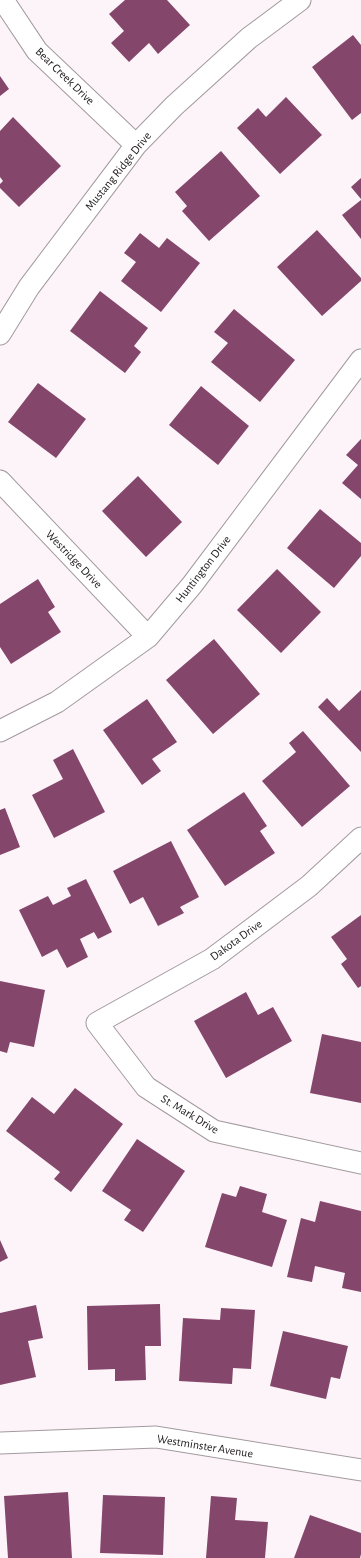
<svg xmlns="http://www.w3.org/2000/svg" width="361" height="1558" viewBox="0 0 361 1558" font-family="'Alegreya Sans',sans-serif">
  <style>
    .building { fill: #84476b }
    .lines { fill: none; stroke-linecap: round; stroke-linejoin: round }
    .minor-casing { stroke: #a29a9e; stroke-width: 23 }
    .minor { stroke: #fff; stroke-width: 21 }
    .labels { text-anchor: middle; stroke-width: 4; stroke-linejoin: round; paint-order: stroke }
    .street-label { font-size: 12px; fill: #242022; stroke: #fff }
  </style>
  <rect width="100%" height="100%" fill="#fdf4f9"/>
  <path class="building" d="M 125,0 L 167,0 L 190,25 L 158,54 L 149,43 L 129,62 L 111,43 L 124,31 L 109,14 Z
    M 353,35 L 361,45 L 361,113 L 352,120 L 312,67 Z
    M 0,76 L 9,89 L 0,96 Z
    M 286,97 L 322,135 L 280,174 L 237,128 L 258,108 L 266,117 Z
    M 13,117 L 61,166 L 19,207 L 0,188 L 0,184 L 3,181 L 0,177 L 0,131 Z
    M 221,151 L 260,196 L 209,241 L 182,211 L 187,206 L 175,192 Z
    M 361,178 L 361,199 L 351,187 Z
    M 361,200 L 361,239 L 342,215 Z
    M 317,230 L 361,278 L 361,281 L 322,316 L 277,267 Z
    M 140,233 L 159,248 L 167,238 L 200,263 L 161,312 L 121,281 L 136,262 L 124,253 Z
    M 100,291 L 148,328 L 134,346 L 141,352 L 125,373 L 70,331 Z
    M 234,309 L 295,360 L 260,402 L 211,362 L 228,343 L 214,332 Z
    M 38,383 L 86,419 L 56,458 L 8,422 Z
    M 201,386 L 249,426 L 218,465 L 169,425 Z
    M 361,439 L 361,499 L 342,483 L 358,465 L 346,455 Z
    M 138,476 L 182,522 L 146,557 L 102,511 Z
    M 320,509 L 361,543 L 361,556 L 334,588 L 287,548 Z
    M 277,569 L 321,612 L 281,653 L 237,610 Z
    M 38,579 L 55,607 L 48,612 L 61,632 L 11,664 L 0,647 L 0,604 Z
    M 214,639 L 260,694 L 213,734 L 166,680 Z
    M 361,690 L 361,752 L 318,707 L 327,698 L 339,711 Z
    M 147,699 L 177,742 L 152,759 L 161,771 L 142,785 L 103,730 Z
    M 303,731 L 350,786 L 302,827 L 262,781 L 296,752 L 289,743 Z
    M 73,749 L 105,812 L 54,838 L 32,795 L 63,779 L 53,760 Z
    M 244,792 L 267,826 L 260,831 L 275,853 L 225,886 L 187,830 Z
    M 5,808 L 20,847 L 0,855 L 0,810 Z
    M 171,841 L 199,897 L 180,907 L 184,913 L 158,926 L 143,897 L 130,904 L 113,871 Z
    M 86,879 L 112,932 L 98,939 L 94,932 L 80,939 L 88,957 L 67,968 L 57,949 L 42,957 L 19,910 L 48,896 L 53,905 L 71,896 L 67,888 Z
    M 361,915 L 361,986 L 358,988 L 341,964 L 347,959 L 331,937 Z
    M 0,981 L 45,990 L 34,1047 L 10,1042 L 7,1053 L 0,1051 Z
    M 246,992 L 258,1015 L 273,1007 L 292,1041 L 226,1078 L 194,1021 Z
    M 322,1034 L 361,1042 L 361,1103 L 310,1093 Z
    M 75,1088 L 123,1124 L 71,1192 L 54,1179 L 60,1172 L 6,1131 L 32,1097 L 54,1114 Z
    M 137,1139 L 185,1171 L 143,1232 L 124,1220 L 131,1210 L 102,1191 Z
    M 240,1186 L 267,1194 L 262,1212 L 287,1220 L 272,1267 L 205,1247 L 222,1193 L 236,1197 Z
    M 320,1201 L 361,1211 L 361,1292 L 342,1288 L 345,1273 L 315,1266 L 312,1282 L 287,1277 L 301,1218 L 315,1222 Z
    M 0,1240 L 8,1258 L 0,1262 Z
    M 160,1304 L 161,1346 L 145,1346 L 146,1380 L 115,1381 L 115,1369 L 88,1370 L 87,1306 Z
    M 36,1305 L 43,1338 L 28,1341 L 36,1377 L 0,1385 L 0,1313 Z
    M 221,1308 L 255,1310 L 251,1369 L 233,1368 L 232,1384 L 179,1381 L 183,1318 L 220,1320 Z
    M 283,1331 L 348,1346 L 340,1379 L 331,1377 L 326,1399 L 270,1386 Z
    M 68,1492 L 72,1558 L 8,1558 L 4,1496 Z
    M 103,1495 L 165,1497 L 163,1555 L 100,1553 Z
    M 211,1496 L 237,1498 L 235,1520 L 268,1522 L 265,1558 L 206,1558 Z
    M 310,1515 L 361,1533 L 361,1554 L 360,1558 L 294,1558 Z"/>
  <g class="lines">
    <defs>
      <path id="minor" d="M 3,0 L 37,51 L 136,145
        M 0,334 L 29,287 L 136,145 L 174,106 L 249,38 L 300,0
        M 0,481 L 148,637
        M 0,731 L 57,702 L 148,637 L 192,585 L 361,360
        M 361,838 L 309,886 L 212,959 L 97,1023 L 146,1087 L 214,1131 L 361,1163
        M 0,1443 L 156,1437 L 361,1470"/>
    </defs>
    <use href="#minor" class="minor-casing"/>
    <use href="#minor" class="minor"/>
  </g>
  <g class="labels">
    <g class="street-label">
      <text transform="translate(65 76) rotate(44)" y="4">Bear Creek Drive</text>
      <text transform="translate(118 171) rotate(-51)" y="4">Mustang Ridge Drive</text>
      <text transform="translate(74 559) rotate(46)" y="4">Westridge Drive</text>
      <text transform="translate(203 569) rotate(-52)" y="4">Huntington Drive</text>
      <text transform="translate(236 940) rotate(-36)" y="4">Dakota Drive</text>
      <text transform="translate(190 1114) rotate(31)" y="4">St. Mark Drive</text>
      <text transform="translate(205 1446) rotate(9)" y="4">Westminster Avenue</text>
    </g>
  </g>
</svg>
